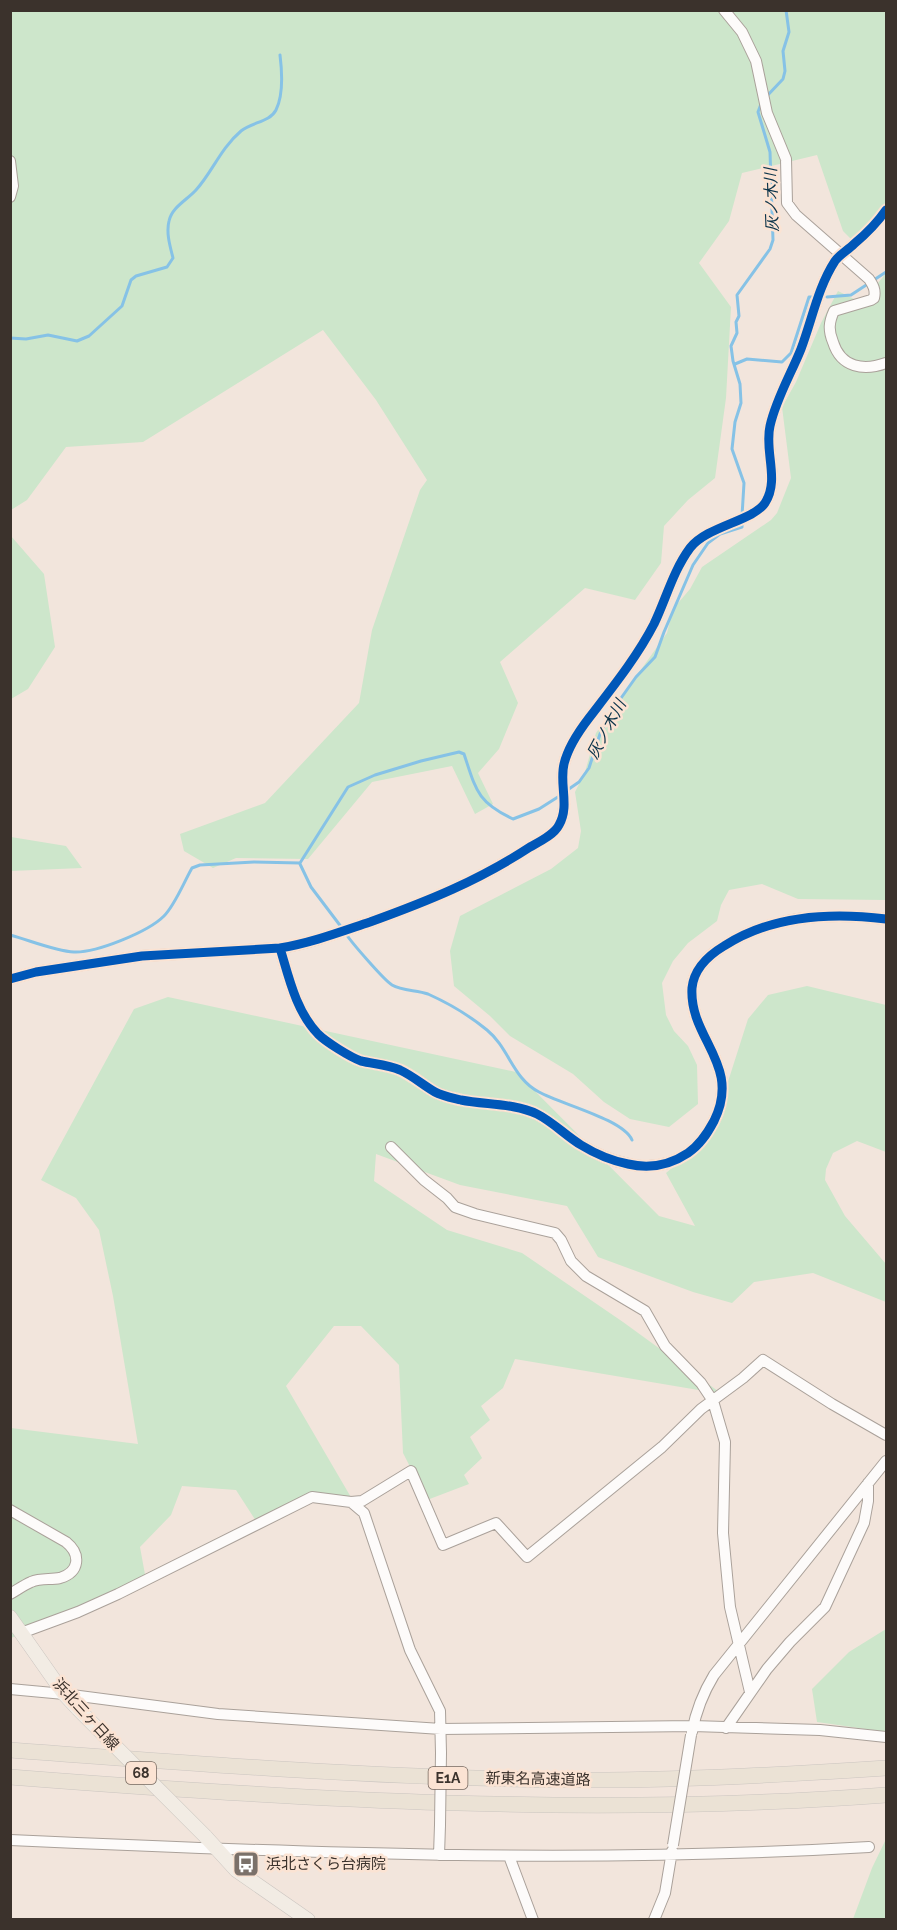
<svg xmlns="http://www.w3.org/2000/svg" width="897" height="1930" viewBox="0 0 897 1930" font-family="Raleway,'Noto Sans JP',sans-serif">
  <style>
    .green { fill: #cde6cb }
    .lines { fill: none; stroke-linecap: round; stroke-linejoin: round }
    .stream { stroke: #86c2e6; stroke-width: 3 }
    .minor-casing { stroke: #aaa19a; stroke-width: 12 }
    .major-casing { stroke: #cbc5c0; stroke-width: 15 }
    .highway-casing { stroke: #cbc5c0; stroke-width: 16 }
    .minor { stroke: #fdfbfa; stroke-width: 10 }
    .major { stroke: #f2ece4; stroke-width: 14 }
    .highway { stroke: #ebe2d5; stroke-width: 15 }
    .minor-bridge-casing { stroke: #aaa19a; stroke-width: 12; stroke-linecap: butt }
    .major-bridge-casing { stroke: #cbc5c0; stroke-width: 15; stroke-linecap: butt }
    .minor-bridge { stroke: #fdfbfa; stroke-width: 10 }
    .major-bridge { stroke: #f2ece4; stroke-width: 14 }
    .cycleway-casing { stroke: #fbe3d3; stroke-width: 13 }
    .cycleway { stroke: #0057b8; stroke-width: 9 }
    .labels { text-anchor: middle; stroke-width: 5; stroke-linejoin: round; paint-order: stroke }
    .shield { fill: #fbe3d3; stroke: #75675e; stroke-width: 1.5 }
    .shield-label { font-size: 14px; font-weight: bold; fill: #3b322c }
    .street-label { font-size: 15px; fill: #3b322c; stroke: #fbe3d3 }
    .poi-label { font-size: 15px; fill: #3b322c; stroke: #fbe3d3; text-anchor: start }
    .water-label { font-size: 16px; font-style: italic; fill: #0a334a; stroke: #fbe3d3 }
  </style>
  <rect width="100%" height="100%" fill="#f2e5dc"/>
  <path class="green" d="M 11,11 L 886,11 L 886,222 L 881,223 L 852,240 L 843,231 L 817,155 L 742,173 L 729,221 L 699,263 L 731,307 L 726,398 L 715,478 L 688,500 L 664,526 L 661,563 L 635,600 L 585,588 L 500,662 L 518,703 L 499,749 L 478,773 L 493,804 L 475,814 L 452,766 L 372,782 L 308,859 L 236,858 L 213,868 L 184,851 L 180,834 L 265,803 L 359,703 L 372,630 L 420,490 L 427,480 L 376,400 L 323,330 L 143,442 L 66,447 L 27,500 L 11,510 Z
    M 886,273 L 886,900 L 798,899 L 762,884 L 729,890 L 721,905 L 717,921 L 688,943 L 673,961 L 662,983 L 666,1015 L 674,1031 L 688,1046 L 697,1065 L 698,1104 L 669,1127 L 630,1119 L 604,1102 L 573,1074 L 510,1036 L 490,1016 L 454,986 L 450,951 L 460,916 L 551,869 L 578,848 L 581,831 L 575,792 L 585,772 L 596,733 L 667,633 L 673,609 L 690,589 L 702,567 L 771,520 L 777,513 L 791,478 L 782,407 L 796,382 L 821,323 L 838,291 L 862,303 Z
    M 11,536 L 44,574 L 55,647 L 28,689 L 11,699 Z
    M 11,837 L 66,846 L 82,868 L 11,871 Z
    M 807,986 L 886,1005 L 886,1152 L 857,1141 L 833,1153 L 826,1169 L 825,1180 L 845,1216 L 886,1264 L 886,1302 L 813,1273 L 754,1282 L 732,1303 L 693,1292 L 598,1257 L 567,1206 L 460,1185 L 376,1154 L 374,1181 L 447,1230 L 522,1253 L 623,1322 L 722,1394 L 515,1359 L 503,1388 L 481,1406 L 490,1420 L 470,1437 L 482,1458 L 464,1475 L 469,1484 L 427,1500 L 403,1453 L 399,1365 L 361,1326 L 334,1326 L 286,1386 L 352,1499 L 312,1497 L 258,1524 L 236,1490 L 182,1486 L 171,1515 L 140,1547 L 146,1580 L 11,1638 L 11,1428 L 138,1444 L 113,1296 L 99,1230 L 76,1198 L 41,1180 L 134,1009 L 168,997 L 516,1072 L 659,1216 L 695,1226 L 666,1173 L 711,1135 L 748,1019 L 768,995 Z
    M 886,1629 L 886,1732 L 817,1722 L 812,1689 L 849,1652 Z
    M 886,1839 L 886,1919 L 853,1919 L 872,1868 Z"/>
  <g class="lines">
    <path class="stream" d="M 766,97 L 783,79 L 785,71 L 783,51 L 789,32 L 786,10
      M 827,297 L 851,295 L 886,272
      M 10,338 L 26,339 L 48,335 L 77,341 L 89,336 L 122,306 L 131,280 L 136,276 L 167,267 L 173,258 C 170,246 166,233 169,221 C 172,207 187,200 196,190 C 213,171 220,149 241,131 C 252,122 270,122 276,110 C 284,94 282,71 280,55
      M 735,364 L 747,359 L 782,362 L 791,353 L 809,297 L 812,297
      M 742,516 L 744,483 L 732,449 L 735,422 L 741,403 L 740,384 L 733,361 L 731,346 L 737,333 L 736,322 L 739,316 L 737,295 L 770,249 L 773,240 L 770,152 L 758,112 L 761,104
      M 566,791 L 579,782 L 589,768 L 600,734 L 614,708 L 636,677 L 655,657 L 664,632 L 693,565 L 708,543 L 720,534 L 742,527 L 742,523
      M 300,863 L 348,787 L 375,775 L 421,761 L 459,752 L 464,754 C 476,790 477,802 513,819 L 539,809 L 561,795
      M 300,864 L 311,887 L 342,928
      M 346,934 C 352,943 384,980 392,985 C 402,991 417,990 428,994 C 448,1003 470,1016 487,1030 C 509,1048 513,1079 539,1092 C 560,1104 623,1119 632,1140
      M 10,935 C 29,940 55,951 74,952 C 96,953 148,932 164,916 C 175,905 184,882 192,868 L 200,865 L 254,862 L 300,863"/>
    <defs>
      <path id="minor" d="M 724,10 L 742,32 L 756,61 L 767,113 L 786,159 L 787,203 L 796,215 L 869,279 C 873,285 876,290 874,298 L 871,300 L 834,311 C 829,322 828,330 833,342 C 841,368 864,371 886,363
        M 10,161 L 13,186 L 10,197
        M 280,948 C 311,943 340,932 370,922 C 428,901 478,881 530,847 C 539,842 554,835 559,825 C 570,806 559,784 564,764 C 568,747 579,731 589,718 C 612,688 637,657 654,624 C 666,599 673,571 690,548 C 707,526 753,521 765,503 C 780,480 764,451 770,426 C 776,399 791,374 801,349 C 812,320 818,287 835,261 C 840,254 848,250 854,244 C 866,234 877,223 886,210
        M 10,979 L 36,972 L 142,956 L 280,948 C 289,978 296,1011 318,1034 C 326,1042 350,1057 361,1061 C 374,1064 388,1065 400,1070 C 413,1076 423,1085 435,1092 C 442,1096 453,1098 461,1100 C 485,1105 514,1103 537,1114 C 553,1122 566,1136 581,1145 C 594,1153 613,1161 628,1164 C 649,1169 670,1165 688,1153 C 700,1145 707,1134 714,1121 C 742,1064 689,1039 692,988 C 694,968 709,955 724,946 C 772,915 831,912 886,919
        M 391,1147 L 424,1180 L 447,1198 L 455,1207 L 475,1214 L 555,1233 L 561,1240 L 571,1261 L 586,1276 L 645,1311 L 665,1346 L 701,1383 L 713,1401 L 725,1442 L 723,1533 L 730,1607 L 750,1692
        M 351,1502 L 362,1501 L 411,1471 L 443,1545 L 496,1523 L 527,1557 L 662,1447 L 701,1409 L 743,1378 L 763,1360 L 832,1404 L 886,1435
        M 10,1510 L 66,1542 C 81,1554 80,1572 60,1578 C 50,1580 41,1578 31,1582 C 24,1585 17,1590 10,1594
        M 21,1633 L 78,1612 L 118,1594 L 312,1497 L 351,1502 L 364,1513 L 410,1650 L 440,1711 L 441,1753
        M 10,1689 L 64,1694 L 218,1714 L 441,1729 L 693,1726 L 820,1730 L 886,1737
        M 726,1728 L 767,1669 L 790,1642 L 825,1607 L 864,1523 L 868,1501 L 868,1483
        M 692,1732 C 696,1711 703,1693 714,1675 L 886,1461
        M 10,1840 C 297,1853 583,1864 869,1847
        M 439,1855 L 440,1825
        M 509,1856 L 533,1920
        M 654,1920 L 665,1893 L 672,1851"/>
      <path id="major" d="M 10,1617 L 64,1694 L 78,1709
        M 205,1836 L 236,1870 L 308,1920"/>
      <path id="highway" d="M 10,1750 C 196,1764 382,1778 569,1780 C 675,1781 781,1775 886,1768
        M 10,1777 C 302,1800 594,1817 886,1795"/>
    </defs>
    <use href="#minor" class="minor-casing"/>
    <use href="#major" class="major-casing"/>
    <use href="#highway" class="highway-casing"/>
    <use href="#minor" class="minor"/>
    <use href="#major" class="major"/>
    <use href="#highway" class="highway"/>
    <defs>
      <path id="minor-bridge" d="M 440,1825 L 441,1753
        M 673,1845 L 691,1735"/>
      <path id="major-bridge" d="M 78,1709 L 205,1836"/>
    </defs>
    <use href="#minor-bridge" class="minor-bridge-casing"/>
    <use href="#major-bridge" class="major-bridge-casing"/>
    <use href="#minor-bridge" class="minor-bridge"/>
    <use href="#major-bridge" class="major-bridge"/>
    <defs>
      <path id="cycleway" d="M 280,948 C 311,943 340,932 370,922 C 428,901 478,881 530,847 C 539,842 554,835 559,825 C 570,806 559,784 564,764 C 568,747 579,731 589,718 C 612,688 637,657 654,624 C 666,599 673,571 690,548 C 707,526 753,521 765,503 C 780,480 764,451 770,426 C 776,399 791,374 801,349 C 812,320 818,287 835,261 C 840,254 848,250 854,244 C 866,234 877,223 886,210
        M 10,979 L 36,972 L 142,956 L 280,948 C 289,978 296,1011 318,1034 C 326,1042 350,1057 361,1061 C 374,1064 388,1065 400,1070 C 413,1076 423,1085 435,1092 C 442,1096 453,1098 461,1100 C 485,1105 514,1103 537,1114 C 553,1122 566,1136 581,1145 C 594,1153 613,1161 628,1164 C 649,1169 670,1165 688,1153 C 700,1145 707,1134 714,1121 C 742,1064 689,1039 692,988 C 694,968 709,955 724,946 C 772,915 831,912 886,919"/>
    </defs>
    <use href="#cycleway" class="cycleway-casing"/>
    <use href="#cycleway" class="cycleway"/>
  </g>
  <defs>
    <symbol id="bus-square" viewBox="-11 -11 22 22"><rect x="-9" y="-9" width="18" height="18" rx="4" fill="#7b716a" stroke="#fbe3d3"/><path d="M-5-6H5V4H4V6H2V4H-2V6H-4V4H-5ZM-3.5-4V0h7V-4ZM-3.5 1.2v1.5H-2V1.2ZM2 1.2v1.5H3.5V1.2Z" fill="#fff"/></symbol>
  </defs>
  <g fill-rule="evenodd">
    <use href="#bus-square" x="231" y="1849" width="30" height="30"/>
  </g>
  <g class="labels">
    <g class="shield">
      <rect x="126" y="1762" width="30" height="22" rx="4.5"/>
      <rect x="428.5" y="1767" width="39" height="22" rx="4.5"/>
    </g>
    <g class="shield-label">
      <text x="141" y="1778">68</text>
      <text x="448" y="1783">E1A</text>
    </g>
    <g class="street-label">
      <text transform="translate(86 1714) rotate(48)" y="5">浜北三ヶ日線</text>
      <text transform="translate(538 1779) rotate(1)" y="5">新東名高速道路</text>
    </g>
    <g class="poi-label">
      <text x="266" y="1869">浜北さくら台病院</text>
    </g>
    <g class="water-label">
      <text transform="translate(771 200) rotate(-92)" y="6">灰ノ木川</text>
      <text transform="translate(606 729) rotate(-62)" y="6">灰ノ木川</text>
    </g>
  </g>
  <rect width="897" height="1930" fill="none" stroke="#3b322c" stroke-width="24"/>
</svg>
